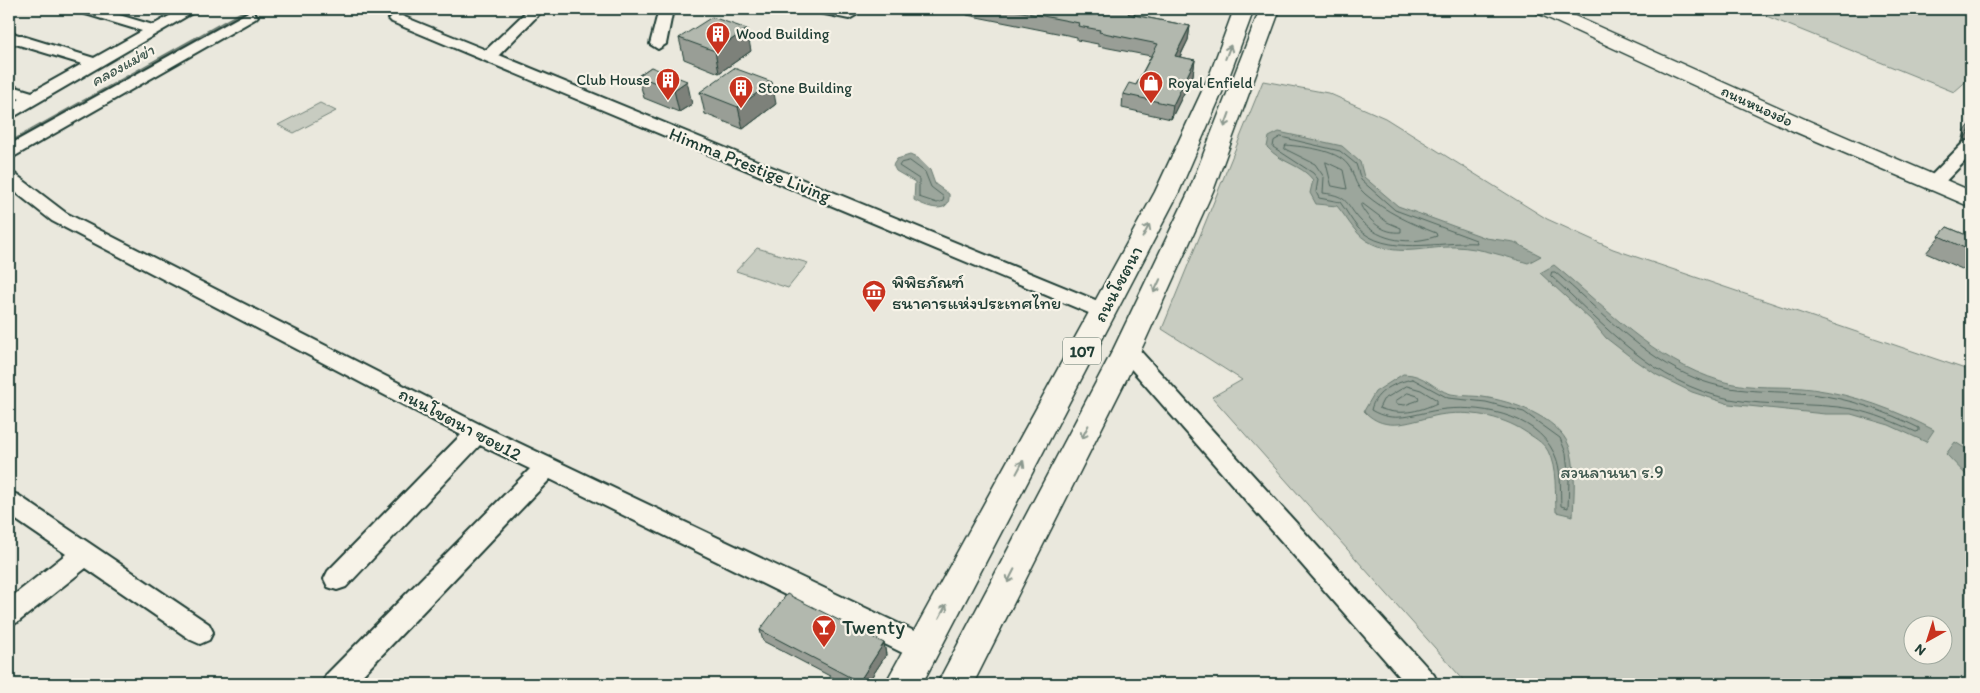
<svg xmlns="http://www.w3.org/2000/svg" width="1980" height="693" viewBox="0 0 1980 693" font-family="Itim,'Playpen Sans Thai',sans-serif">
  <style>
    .green { fill: #c8ccc1; stroke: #74847a; fill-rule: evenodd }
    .water { fill: #9ca69c; stroke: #6a7c72 }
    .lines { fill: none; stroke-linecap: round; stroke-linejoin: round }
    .shore { stroke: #51675e; stroke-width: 1 }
    .stream { stroke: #6a7c72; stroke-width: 3 }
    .minor-casing { stroke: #1f3d34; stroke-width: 4 }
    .major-casing { stroke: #1f3d34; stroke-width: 3 }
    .minor { fill: #f7f3e8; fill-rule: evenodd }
    .major { fill: #f7f3e8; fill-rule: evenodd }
    .wall { fill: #999e96; stroke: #1f3d34 }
    .shaded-wall { fill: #7d817a; stroke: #1f3d34 }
    .building { fill: #b2b8ae; stroke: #1f3d34 }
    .oneway { stroke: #8b988e }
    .labels { text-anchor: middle; stroke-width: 4.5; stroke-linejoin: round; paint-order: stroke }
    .far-poi-label { font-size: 15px; fill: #1f3d34; stroke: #f7f3e8; text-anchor: start }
    .far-street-label { font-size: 15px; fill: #1f3d34; stroke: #f7f3e8 }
    .far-water-label { font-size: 16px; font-style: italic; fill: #445c53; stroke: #f7f3e8 }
    .shield { fill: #f7f3e8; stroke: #60746a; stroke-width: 1 }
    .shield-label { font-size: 16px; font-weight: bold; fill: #1f3d34 }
    .street-label { font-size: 18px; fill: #1f3d34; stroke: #f7f3e8 }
    .poi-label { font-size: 18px; fill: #1f3d34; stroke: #f7f3e8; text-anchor: start }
    .park-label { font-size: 18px; fill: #415a50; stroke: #f7f3e8 }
    .near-poi-label { font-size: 21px; fill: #1f3d34; stroke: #f7f3e8; text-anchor: start }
  </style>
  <rect width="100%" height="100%" fill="#eae8dd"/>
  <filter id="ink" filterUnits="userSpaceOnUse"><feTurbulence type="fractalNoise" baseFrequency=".02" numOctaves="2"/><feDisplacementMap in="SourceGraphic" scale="10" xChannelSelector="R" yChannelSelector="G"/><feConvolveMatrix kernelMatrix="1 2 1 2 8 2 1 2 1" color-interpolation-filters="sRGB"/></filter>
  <g filter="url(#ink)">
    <path class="green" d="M 1749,9 L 1958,9 L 1971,14 L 1971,77 L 1954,92 Z
      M 1263,81 L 1328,93 L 1385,118 L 1547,219 L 1613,249 L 1971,371 L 1971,684 L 1467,684 L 1212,397 L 1242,380 L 1162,329 ZM 1912,626 L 1942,626 L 1942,656 L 1912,656 Z
      M 320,103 L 336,111 L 294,133 L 278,125 Z
      M 757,248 L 808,263 L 788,288 L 736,271 Z"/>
    <path class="water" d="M 1279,132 L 1342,146 L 1360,162 L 1364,177 L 1398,206 L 1486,238 L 1514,242 L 1541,256 L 1528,263 C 1504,256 1481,248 1456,247 C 1427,246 1401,257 1373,244 C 1355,236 1349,220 1337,206 L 1316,204 L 1310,193 L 1313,180 C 1301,164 1282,164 1267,147 L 1269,137 Z
      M 910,155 L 919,159 L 930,170 L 935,184 L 949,194 C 951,216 926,207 914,200 L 915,182 L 896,171 L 893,165 L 897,159 Z
      M 1554,265 C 1608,309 1652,360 1721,381 C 1750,390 1783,385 1812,389 C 1856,395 1895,410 1934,430 L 1926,442 L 1889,425 L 1851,414 L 1825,414 L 1729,404 L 1692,392 L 1657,375 L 1628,355 L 1606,338 L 1591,320 L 1540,273 Z
      M 1403,374 C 1426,374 1432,389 1451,394 C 1464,397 1477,395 1489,398 C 1517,403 1564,420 1571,452 C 1576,473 1574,495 1573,516 L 1556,512 C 1555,492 1557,469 1548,451 C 1543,442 1533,437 1524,431 C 1501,416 1468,410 1439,415 C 1413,420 1386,435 1364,411 L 1375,392 Z
      M 1955,442 L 1971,452 L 1971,480 L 1946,454 Z"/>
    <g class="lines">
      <path class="shore" d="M 1281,137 L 1340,151 L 1356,164 L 1361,180 L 1395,210 L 1476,240 L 1477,243 C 1440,241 1385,257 1358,228 C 1351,220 1346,210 1340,202 L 1319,198 L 1316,192 L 1318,179 L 1313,173 L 1273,147 L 1274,141 Z
        M 1286,145 C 1304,147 1336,149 1348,165 C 1356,175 1352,182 1365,194 C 1386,212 1410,223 1436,233 L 1437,236 C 1411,245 1381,242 1361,221 C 1345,204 1350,196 1323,193 L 1324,177 L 1315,164 L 1285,149 Z
        M 910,161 L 925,172 L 931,187 L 944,197 L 943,201 L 937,203 L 919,197 L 919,179 L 899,166 L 901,163 Z
        M 1326,162 L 1343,170 L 1347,189 L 1332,186 Z
        M 1363,204 L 1387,222 L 1401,228 L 1401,232 C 1383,234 1369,221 1361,206 Z
        M 1552,272 L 1555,272 C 1600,310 1642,357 1697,379 C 1734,394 1772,390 1810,394 C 1849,398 1885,411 1919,428 L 1919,431 L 1916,432 C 1896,423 1874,413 1852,409 C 1812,402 1770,407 1730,399 C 1654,384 1605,326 1551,276 Z
        M 1413,379 L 1448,398 L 1486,402 L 1524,412 L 1560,438 L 1566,453 L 1569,480 L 1568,508 L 1561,506 C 1560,489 1562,469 1554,453 C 1535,413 1476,404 1438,410 C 1413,414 1394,424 1371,410 C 1375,391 1396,382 1413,379 Z
        M 1407,386 L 1421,390 L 1437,400 L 1437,403 C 1418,412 1399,416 1379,408 L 1383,400 Z
        M 1408,393 L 1418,396 L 1419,400 L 1405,405 L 1396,404 L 1396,401 Z"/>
      <path class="stream" d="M 9,143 L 248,9"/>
      <defs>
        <path id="minor" d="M 77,9 L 99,9 L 153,25 L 182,9 L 199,9 L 15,116 L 9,117 L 9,105 L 20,99 L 9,95 L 9,85 L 32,92 L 82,64 L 9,42 L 9,32 L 94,58 L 142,31 L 79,12 Z
          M 529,9 L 544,9 L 499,55 L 1110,306 L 1113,311 L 1110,316 L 1103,318 L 1096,316 L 392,22 L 389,19 L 392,16 L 402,16 L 486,50 Z
          M 659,9 L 673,9 L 666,44 L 658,49 L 650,44 Z
          M 813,9 L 840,9 L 854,12 L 856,15 L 849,19 L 815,12 Z
          M 250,11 L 258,16 L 255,19 L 15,156 L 9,157 L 9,145 Z
          M 1971,140 L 1971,155 L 1939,188 L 1927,188 L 1924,184 L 1927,180 L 1965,141 Z
          M 9,173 L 15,174 L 66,213 L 485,427 L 933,640 L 936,649 L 933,658 L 923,661 L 913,658 L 550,479 L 354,684 L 322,684 L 326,675 L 530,469 L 480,445 L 346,587 L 337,590 L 328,587 L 324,579 L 328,571 L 461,435 L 52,221 L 9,187 Z
          M 1127,342 L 1135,345 L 1434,675 L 1438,684 L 1406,684 L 1119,355 L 1116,350 L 1119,345 Z
          M 9,492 L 18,495 L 209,624 L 213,632 L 209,640 L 200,644 L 191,640 L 86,568 L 18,622 L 9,626 L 9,599 L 66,554 L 9,515 Z"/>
        <path id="major" d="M 1234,9 L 1254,9 L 1230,74 L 1179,192 L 922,684 L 885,684 L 1155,192 L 1210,74 Z
          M 1260,9 L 1280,9 L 1213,191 L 1141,350 L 973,684 L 937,684 L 1113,350 L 1189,191 Z
          M 1535,9 L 1559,9 L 1807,120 L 1971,191 L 1971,207 L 1791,130 L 1537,13 Z"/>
      </defs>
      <use href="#minor" class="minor-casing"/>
      <use href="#major" class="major-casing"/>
      <use href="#minor" class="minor"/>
      <use href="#major" class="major"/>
    </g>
    <path class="wall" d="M 967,9 L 1137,9 L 1134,15 L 1190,26 L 1188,40 L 1180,57 L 1195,60 L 1193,75 L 1171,119 L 1122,108 L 1123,94 L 1136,85 L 1151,56 L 1098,46 L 1098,44 L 1077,40 L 1077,37 L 967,15 Z
      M 679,38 L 751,51 L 719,73 L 684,59 Z
      M 651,67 L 692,104 L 679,112 L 644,98 L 638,76 Z
      M 700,92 L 776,104 L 743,129 L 705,114 Z
      M 1971,123 L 1971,139 L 1962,142 L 1965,131 Z
      M 1947,227 L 1971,237 L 1971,273 L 1926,253 Z
      M 760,630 L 884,643 L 886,655 L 867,684 L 845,684 L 763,641 Z"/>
    <path class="shaded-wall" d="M 1131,9 L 1137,9 L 1126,28 L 1128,14 Z
      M 1190,26 L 1188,40 L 1173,70 L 1175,56 Z
      M 747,29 L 751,51 L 719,73 L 715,51 Z
      M 1195,60 L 1193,75 L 1171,119 L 1173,105 Z
      M 687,81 L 692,104 L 679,112 L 674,90 Z
      M 772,82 L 776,104 L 743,129 L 738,107 Z
      M 1971,132 L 1971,139 L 1962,142 L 1968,133 Z
      M 884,643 L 886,655 L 867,684 L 860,684 L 859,682 Z"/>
    <path class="building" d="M 1007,9 L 1131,9 L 1128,14 L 1190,26 L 1175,56 L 1195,60 L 1173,105 L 1123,94 L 1129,83 L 1136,85 L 1158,44 L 1099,32 L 1100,30 L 1078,26 L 1079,23 Z
      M 712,17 L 747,29 L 715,51 L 679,38 Z
      M 651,67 L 687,81 L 674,90 L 638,76 Z
      M 734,68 L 772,82 L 738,107 L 700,92 Z
      M 1971,124 L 1971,132 L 1968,133 Z
      M 1947,227 L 1971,237 L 1971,251 L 1939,236 Z
      M 787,594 L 884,643 L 859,682 L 760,630 Z"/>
    <defs><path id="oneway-shaft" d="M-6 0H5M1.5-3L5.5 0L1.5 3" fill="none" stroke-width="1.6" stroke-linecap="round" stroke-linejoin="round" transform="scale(1.25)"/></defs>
    <g class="oneway">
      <use href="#oneway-shaft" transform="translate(1228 52) rotate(-69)"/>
      <use href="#oneway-shaft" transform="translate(1227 120) rotate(110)"/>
      <use href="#oneway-shaft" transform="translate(1146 231) rotate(-62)"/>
      <use href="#oneway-shaft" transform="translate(1157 286) rotate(115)"/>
      <use href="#oneway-shaft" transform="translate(1085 432) rotate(117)"/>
      <use href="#oneway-shaft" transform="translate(1020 467) rotate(-62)"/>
      <use href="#oneway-shaft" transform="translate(1011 576) rotate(117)"/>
      <use href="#oneway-shaft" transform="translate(943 611) rotate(-62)"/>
    </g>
  </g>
  <defs>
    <symbol id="building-pin" viewBox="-11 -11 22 30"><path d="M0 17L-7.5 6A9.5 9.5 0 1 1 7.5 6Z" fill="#c8321e" stroke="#f7f3e8"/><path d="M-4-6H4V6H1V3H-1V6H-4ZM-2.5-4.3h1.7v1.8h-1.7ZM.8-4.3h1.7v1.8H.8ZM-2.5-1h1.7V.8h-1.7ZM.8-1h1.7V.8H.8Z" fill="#fff"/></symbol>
    <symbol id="shop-pin" viewBox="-11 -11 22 30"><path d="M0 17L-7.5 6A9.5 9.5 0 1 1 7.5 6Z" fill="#c8321e" stroke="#f7f3e8"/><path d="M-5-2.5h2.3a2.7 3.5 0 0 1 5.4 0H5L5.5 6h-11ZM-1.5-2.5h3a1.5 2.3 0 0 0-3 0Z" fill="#fff"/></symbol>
    <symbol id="museum-pin" viewBox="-11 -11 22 30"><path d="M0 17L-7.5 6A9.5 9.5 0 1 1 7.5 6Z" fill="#c8321e" stroke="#f7f3e8"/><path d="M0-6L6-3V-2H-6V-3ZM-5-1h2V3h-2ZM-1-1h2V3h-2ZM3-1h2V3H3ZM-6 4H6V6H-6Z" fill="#fff"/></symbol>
    <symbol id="bar-pin" viewBox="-11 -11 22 30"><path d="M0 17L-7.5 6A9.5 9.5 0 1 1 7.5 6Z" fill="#c8321e" stroke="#f7f3e8"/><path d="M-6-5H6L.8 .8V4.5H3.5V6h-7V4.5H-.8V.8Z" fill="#fff"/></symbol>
  </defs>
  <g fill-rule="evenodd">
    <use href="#building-pin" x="704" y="20" width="28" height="38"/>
    <use href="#building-pin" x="654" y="66" width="28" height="38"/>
    <use href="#shop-pin" x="1137" y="69" width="28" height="38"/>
    <use href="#building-pin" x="727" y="74" width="28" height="38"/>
    <use href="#museum-pin" x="860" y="278" width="28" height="38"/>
    <use href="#bar-pin" x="810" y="613" width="28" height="38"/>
  </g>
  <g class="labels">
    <g class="far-poi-label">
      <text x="736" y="39">Wood Building</text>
      <text x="650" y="85" text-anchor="end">Club House</text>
      <text x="1168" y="88">Royal Enfield</text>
      <text x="758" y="93">Stone Building</text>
    </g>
    <g class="far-street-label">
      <text transform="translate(1757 106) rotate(25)" y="5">ถนนหนองฮ่อ</text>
    </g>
    <g class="far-water-label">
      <text transform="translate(122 65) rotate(-29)" y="6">คลองแม่ข่า</text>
    </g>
    <rect class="shield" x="1063" y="337.5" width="38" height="27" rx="4"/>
    <g class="shield-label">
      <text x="1082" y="357">107</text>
    </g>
    <g class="street-label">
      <text transform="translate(750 165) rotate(22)" y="6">Himma Prestige Living</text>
      <text transform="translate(1118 284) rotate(-62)" y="6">ถนนโชตนา</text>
      <text transform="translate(460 424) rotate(28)" y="6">ถนนโชตนา ซอย12</text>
    </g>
    <g class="poi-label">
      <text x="892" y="288">พิพิธภัณฑ์<tspan x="892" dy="21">ธนาคารแห่งประเทศไทย</tspan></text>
    </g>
    <g class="park-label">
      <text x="1612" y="478">สวนลานนา ร.9</text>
    </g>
    <g class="near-poi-label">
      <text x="842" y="634">Twenty</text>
    </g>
  </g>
  <rect width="1980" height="693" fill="none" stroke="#f7f3e8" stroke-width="30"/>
  <rect x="15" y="15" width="1950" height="663" fill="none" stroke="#1f3d34" stroke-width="2" filter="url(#ink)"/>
  <g transform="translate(1928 640) rotate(219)"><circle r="24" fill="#f7f3e8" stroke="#a1aaa0"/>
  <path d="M0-4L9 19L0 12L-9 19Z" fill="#c8321e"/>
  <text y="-8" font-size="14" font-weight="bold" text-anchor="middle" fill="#1f3d34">N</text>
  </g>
</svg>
